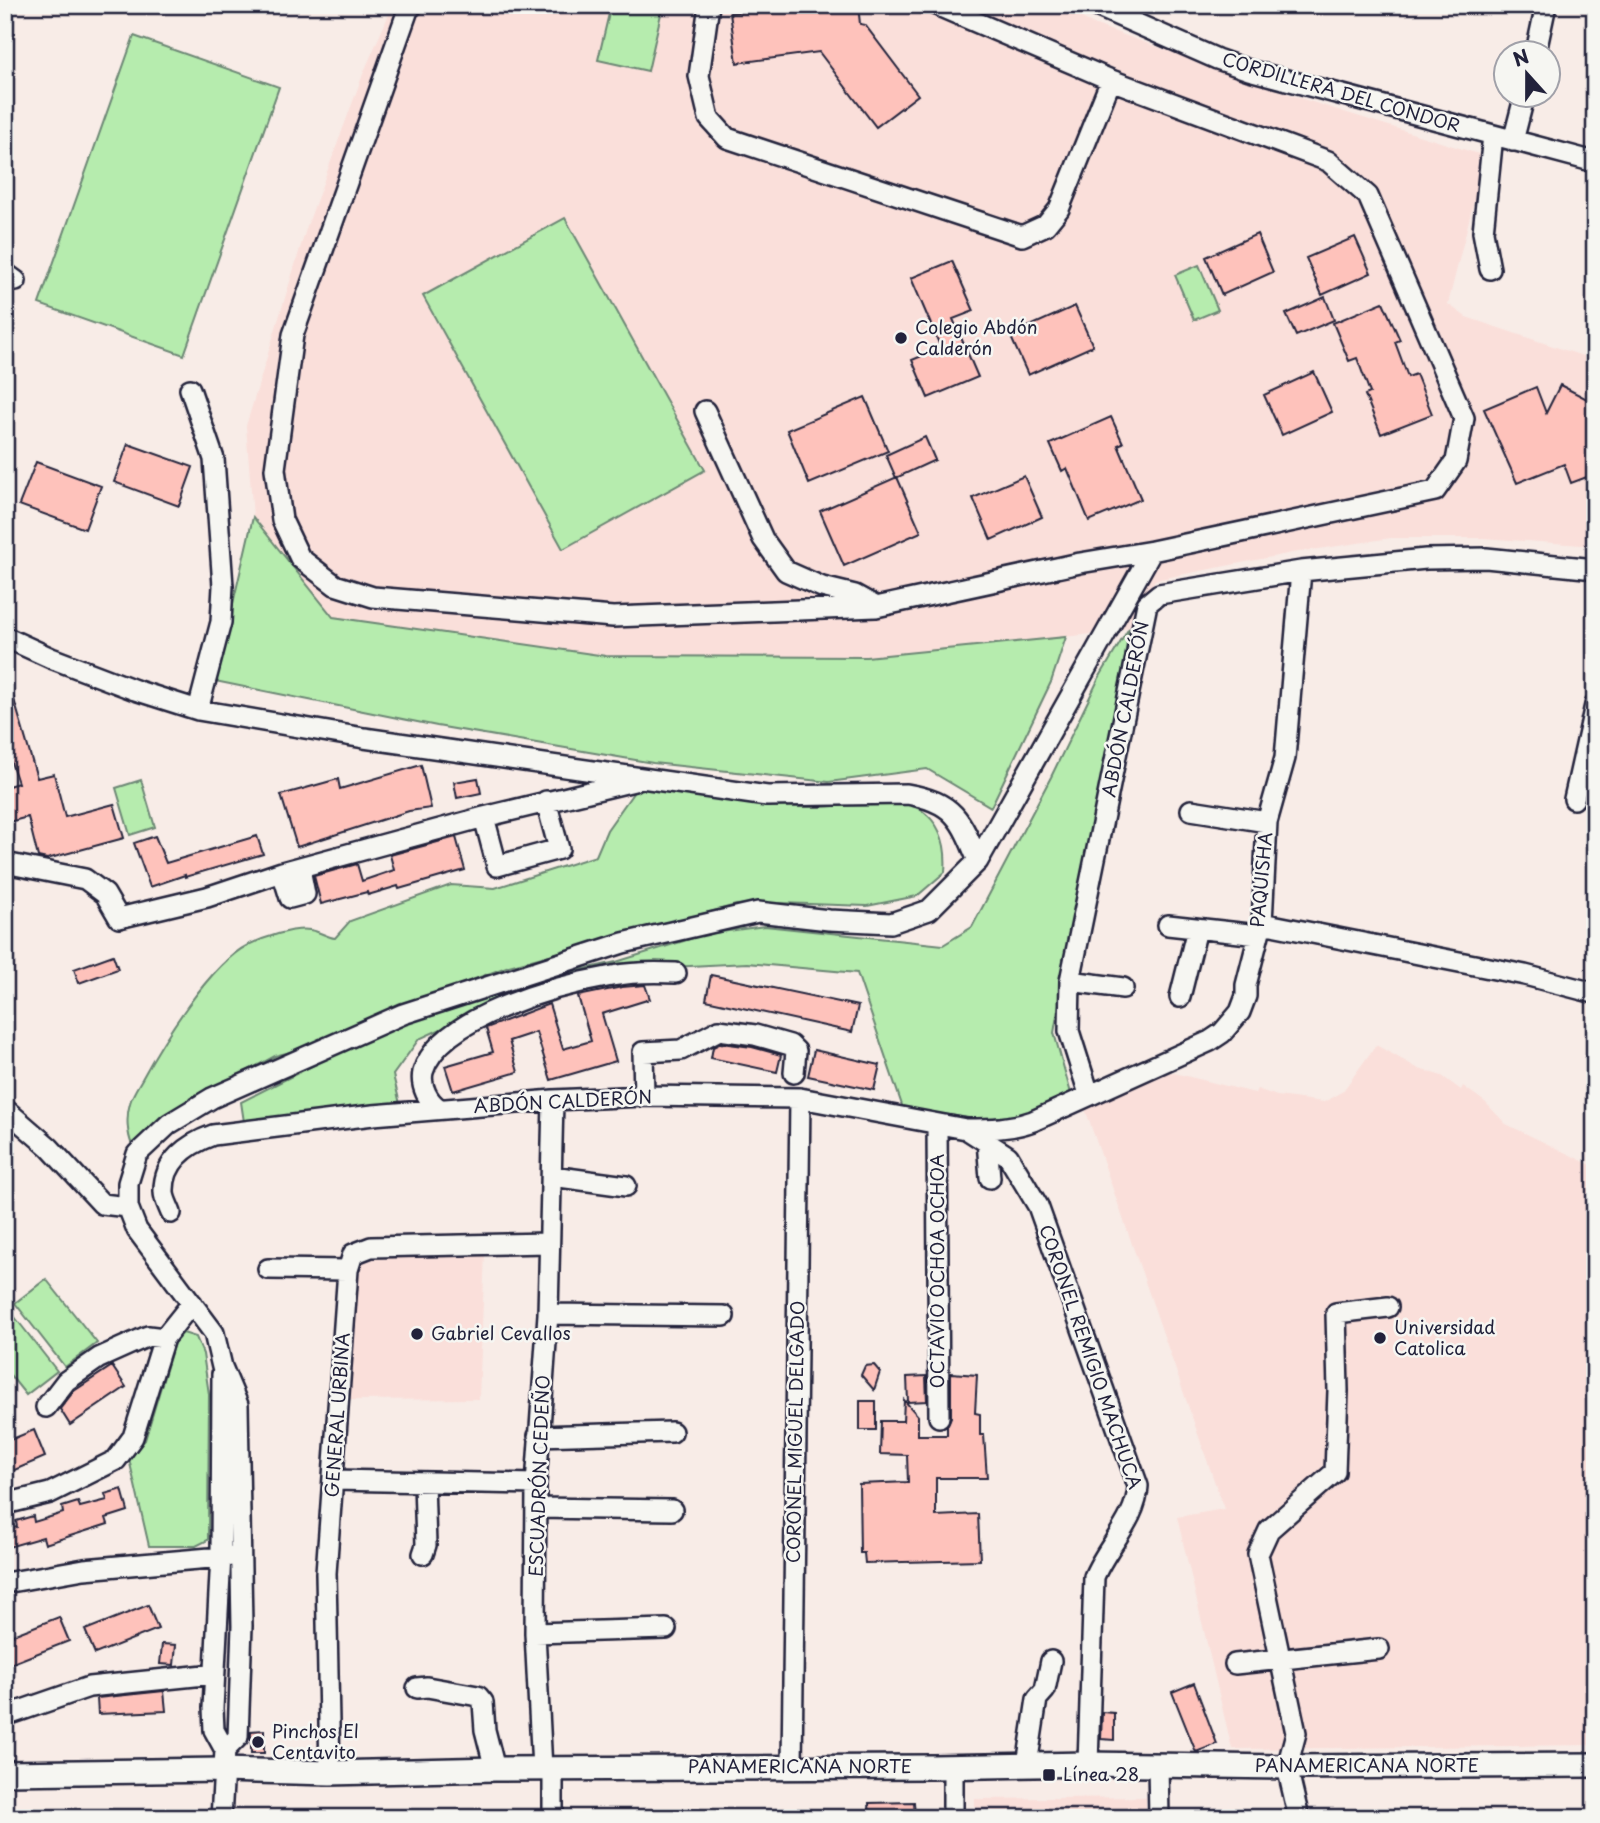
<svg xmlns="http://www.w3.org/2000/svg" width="1600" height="1823" viewBox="0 0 1600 1823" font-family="'Playpen Sans',sans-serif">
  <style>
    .built { fill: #fadfda }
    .green { fill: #b6ecae; stroke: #6c8774; stroke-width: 2 }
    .building { fill: #fec2bb; stroke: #22223b; stroke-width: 2 }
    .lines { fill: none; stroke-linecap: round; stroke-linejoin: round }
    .minor-casing { stroke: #22223b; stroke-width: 24 }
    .major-casing { stroke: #22223b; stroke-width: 28 }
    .minor { stroke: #f6f6f2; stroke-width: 19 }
    .major { stroke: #f6f6f2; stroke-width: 23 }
    .poi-dot { fill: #22223b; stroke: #f6f6f2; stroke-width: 2.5 }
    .labels { text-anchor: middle; stroke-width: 5; stroke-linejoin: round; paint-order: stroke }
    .street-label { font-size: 18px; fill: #22223b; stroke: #f6f6f2 }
    .poi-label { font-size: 18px; fill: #22223b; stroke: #f6f6f2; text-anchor: start }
  </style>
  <rect width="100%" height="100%" fill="#f8ece7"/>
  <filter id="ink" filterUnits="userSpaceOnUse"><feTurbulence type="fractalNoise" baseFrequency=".0143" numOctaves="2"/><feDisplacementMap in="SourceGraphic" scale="14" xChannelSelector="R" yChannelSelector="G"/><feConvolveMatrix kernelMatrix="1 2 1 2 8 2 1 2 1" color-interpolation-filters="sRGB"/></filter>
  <g filter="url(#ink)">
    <path class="built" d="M 393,5 L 1055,5 L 1096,25 L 1306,100 L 1485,156 L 1448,304 L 1466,317 L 1595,360 L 1595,546 L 1483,538 L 1391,538 L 1292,553 L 1155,580 L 1129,628 L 1083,635 L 866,657 L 606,656 L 332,617 L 253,517 L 246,426 L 306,229 L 363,74 Z
      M 1376,1045 L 1419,1069 L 1442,1076 L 1461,1090 L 1463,1086 L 1485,1102 L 1506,1124 L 1595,1167 L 1595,1745 L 1232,1749 L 1177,1517 L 1224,1509 L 1084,1106 L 1170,1072 L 1255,1093 L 1257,1089 L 1277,1096 L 1324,1102 L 1343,1091 Z
      M 485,1253 L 479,1399 L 350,1400 L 358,1263 L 368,1254 Z
      M 1146,1797 L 1146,1818 L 975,1818 L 975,1799 Z"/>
    <path class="green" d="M 611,5 L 663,5 L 648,71 L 598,60 Z
      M 134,36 L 279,87 L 184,355 L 39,304 Z
      M 565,218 L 705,470 L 563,549 L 423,296 Z
      M 1199,265 L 1218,310 L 1194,320 L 1175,275 Z
      M 253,517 L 333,617 L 606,656 L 866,657 L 1066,637 L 1051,682 L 991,807 L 927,769 L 829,782 L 653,763 L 437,726 L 215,681 Z
      M 1129,628 L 1110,764 L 1077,899 L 1054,1033 L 1072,1097 L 1039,1111 L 982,1120 L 903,1108 L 857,973 L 747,963 L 614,970 L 515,995 L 419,1039 L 393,1075 L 400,1104 L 244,1122 L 241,1102 L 359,1042 L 437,1010 L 548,977 L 616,962 L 706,934 L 765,926 L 943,945 L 972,927 L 1051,777 L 1099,678 Z
      M 141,780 L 155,827 L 130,835 L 116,788 Z
      M 638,786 C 697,794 761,808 820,807 C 845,806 901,797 921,810 C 943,825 947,848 945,872 L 917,896 L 867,906 L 780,903 L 736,905 L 509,966 L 338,1031 L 310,1047 L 275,1056 L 177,1109 L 132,1145 C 127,1133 126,1116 130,1103 C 132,1095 138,1086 142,1079 C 162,1042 210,964 248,945 C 263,938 294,927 310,930 C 319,931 326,937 335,938 L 350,921 L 451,885 L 495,888 L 596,856 L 607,830 Z
      M 46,1279 L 97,1343 L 65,1367 L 15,1303 Z
      M 7,1307 L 57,1371 L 26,1395 L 5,1369 Z
      M 183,1333 L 196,1337 L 203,1354 L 209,1394 L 208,1540 L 196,1546 L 149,1546 L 129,1459 L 145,1440 L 174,1343 Z"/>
    <path class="building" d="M 788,5 L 858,5 L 860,24 L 865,25 L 918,95 L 876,127 L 819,52 L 737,63 L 730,13 Z
      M 1257,234 L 1273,272 L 1222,295 L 1206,257 Z
      M 1355,237 L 1371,273 L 1322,295 L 1306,258 Z
      M 952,261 L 974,311 L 953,319 L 978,377 L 928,398 L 912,360 L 941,348 L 911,278 Z
      M 1325,297 L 1334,320 L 1296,336 L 1286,314 Z
      M 1383,302 L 1400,340 L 1395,342 L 1408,377 L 1416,374 L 1432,414 L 1381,434 L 1365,395 L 1370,393 L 1357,358 L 1349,361 L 1333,323 Z
      M 1075,306 L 1093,346 L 1028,375 L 1010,335 Z
      M 1314,372 L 1332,412 L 1282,435 L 1264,395 Z
      M 1560,385 L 1595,403 L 1595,474 L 1571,483 L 1564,464 L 1517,483 L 1484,409 L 1536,387 L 1546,413 Z
      M 865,397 L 888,451 L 809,484 L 787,430 Z
      M 1111,417 L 1123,443 L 1118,445 L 1141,499 L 1089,521 L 1067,468 L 1062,471 L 1050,444 Z
      M 925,437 L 935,460 L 896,478 L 886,455 Z
      M 128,444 L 193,467 L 179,506 L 114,482 Z
      M 36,462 L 101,486 L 85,529 L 19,505 Z
      M 1024,476 L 1042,517 L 991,540 L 973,498 Z
      M 897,477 L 921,532 L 844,566 L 820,511 Z
      M 5,679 L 8,679 L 37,778 L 54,774 L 65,817 L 114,804 L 124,838 L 47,859 L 38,857 L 28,817 L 5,823 L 5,787 L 18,783 L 5,744 Z
      M 421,765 L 431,808 L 409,811 L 297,847 L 281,795 L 338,779 L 340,789 Z
      M 478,778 L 481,793 L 457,798 L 454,782 Z
      M 155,836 L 166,863 L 257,836 L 263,854 L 185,877 L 185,875 L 150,887 L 134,843 Z
      M 456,837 L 465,870 L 399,889 L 398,886 L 368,895 L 367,892 L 321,904 L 314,876 L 357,864 L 362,881 L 394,870 L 390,855 Z
      M 113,955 L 118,969 L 79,983 L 74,969 Z
      M 711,975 L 858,1006 L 852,1032 L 706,1000 Z
      M 645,985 L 650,999 L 602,1014 L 616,1061 L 551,1080 L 536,1032 L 509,1041 L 518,1072 L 453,1091 L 445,1066 L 493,1052 L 486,1028 L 549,1004 L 563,1049 L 591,1041 L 578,996 L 622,987 Z
      M 721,1043 L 752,1047 L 781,1055 L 777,1072 L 711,1058 L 713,1047 Z
      M 814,1050 L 880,1065 L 874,1090 L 808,1076 Z
      M 874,1365 L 880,1372 L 874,1390 L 861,1375 L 865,1366 Z
      M 112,1366 L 126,1387 L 70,1425 L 60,1409 L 74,1391 Z
      M 951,1373 L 977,1375 L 975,1413 L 980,1414 L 980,1435 L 984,1435 L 987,1478 L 936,1478 L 936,1516 L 978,1514 L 980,1560 L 865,1563 L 864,1553 L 860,1553 L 859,1484 L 908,1482 L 907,1455 L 880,1454 L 881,1421 L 903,1421 L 904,1400 L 918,1416 L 918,1435 L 947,1435 L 947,1426 L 951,1417 Z
      M 926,1376 L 927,1401 L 908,1402 L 907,1377 Z
      M 860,1401 L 876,1401 L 876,1430 L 860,1430 Z
      M 34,1430 L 45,1457 L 5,1474 L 5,1442 Z
      M 122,1489 L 128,1511 L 106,1518 L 108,1524 L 45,1544 L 43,1537 L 5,1548 L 5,1530 L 17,1527 L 16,1521 L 33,1516 L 34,1522 L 63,1513 L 62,1507 L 78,1502 L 80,1507 L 107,1500 L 105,1494 Z
      M 148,1605 L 158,1629 L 95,1654 L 85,1630 Z
      M 59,1617 L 69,1641 L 5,1666 L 5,1638 Z
      M 162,1644 L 176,1645 L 174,1665 L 160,1664 Z
      M 1194,1683 L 1217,1744 L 1196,1752 L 1172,1692 Z
      M 164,1691 L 166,1711 L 98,1714 L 97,1698 Z
      M 1102,1712 L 1114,1713 L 1114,1740 L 1101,1739 Z
      M 264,1730 L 264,1753 L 251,1753 L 251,1731 Z
      M 914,1802 L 915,1818 L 870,1818 L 869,1803 Z"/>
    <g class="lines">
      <defs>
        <path id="minor" d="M 413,5 L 408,10 L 293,335 L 275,469 L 282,520 L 300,558 L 335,585 L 373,597 L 613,617 L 876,607 L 1080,563 L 1152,551
          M 709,5 L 699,76 L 709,118 L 727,138 L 1022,236 L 1046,225 L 1059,209 L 1111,80
          M 1094,5 L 1217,59 L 1249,70 L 1595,162
          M 1536,52 L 1546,5
          M 1513,141 L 1525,94
          M 1490,269 L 1483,232 L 1493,135
          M 5,273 L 16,281
          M 190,389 L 214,459 L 223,586 L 221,622 L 198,710
          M 705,411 L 763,539 L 786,571 L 822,587 L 855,595 L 875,606
          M 5,637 L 51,658 L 135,690 L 198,710 L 364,738 L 767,796 L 907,794 C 954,802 961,819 978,861
          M 1574,799 L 1595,705
          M 1191,810 L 1267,822
          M 484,817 L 497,866 L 559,849 L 546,801
          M 5,863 L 85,879 L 105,894 L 119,918 L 207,897 L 282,872 L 484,817 L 634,781
          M 282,872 L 290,898 L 305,894 L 300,869
          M 1262,923 L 1525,975 L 1594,993
          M 1168,925 L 1258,935
          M 1070,981 L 1123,988
          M 1180,997 L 1197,929
          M 1089,1094 L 1069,1031 L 1070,981 L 1147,604 L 1159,594 L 1301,571 L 1426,559 L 1486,558 L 1595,569
          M 644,1096 L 643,1052 L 681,1050 L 719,1030 L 755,1035 L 790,1045 L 796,1051 L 794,1073
          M 5,1109 L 49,1147 L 102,1204 L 128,1207
          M 440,1109 C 428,1102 420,1086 423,1072 C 439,1016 560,985 612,976 C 633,972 654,972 676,973
          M 937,1125 L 939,1417
          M 966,1129 C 990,1129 1011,1129 1033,1121 L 1210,1041 L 1222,1033 L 1240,1012 L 1246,996 L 1246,985 L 1262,923 L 1267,822 L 1285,758 L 1301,571
          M 987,1141 L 990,1178
          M 552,1176 L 626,1186
          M 171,1213 C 169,1207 164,1199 164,1192 C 163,1161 188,1144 213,1135 L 373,1115 L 553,1100 L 644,1096 L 800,1098 L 966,1129 L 1008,1156 L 1038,1206 L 1138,1486 C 1137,1519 1106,1547 1094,1577 L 1088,1764
          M 268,1269 L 348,1270
          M 548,1314 L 724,1316
          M 46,1407 L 66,1381 L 99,1358 L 148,1336 L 164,1338
          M 538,1436 L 672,1432
          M 334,1480 L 536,1484
          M 5,1504 L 50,1493 L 116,1460 L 133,1437 L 164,1338 L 192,1303
          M 537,1508 L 672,1510
          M 423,1554 L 426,1545 L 424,1482
          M 5,1583 L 84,1569 L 233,1556
          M 535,1633 L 666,1629
          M 1235,1664 L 1379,1649
          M 417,1688 L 427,1687 L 478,1696 L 483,1702 L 485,1730 L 495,1769
          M 5,1716 L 89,1687 L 214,1674
          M 225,1750 L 238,1737 L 242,1626 L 238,1405 L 222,1367 L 214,1333 L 137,1230 L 128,1207 L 128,1183 L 137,1154 L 169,1124 L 212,1098 L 403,1014 L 623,943 L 758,912 L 829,920 L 891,923 L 929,910 L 978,861 L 1152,551 L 1435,491 L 1456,461 L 1464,418 L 1368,196 L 1328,161 L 1111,80 L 936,5
          M 1158,1764 L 1159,1818
          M 1027,1765 L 1037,1699 L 1045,1690 L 1051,1661
          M 792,1766 L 800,1098
          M 953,1767 L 953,1818
          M 542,1769 L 535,1633 L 536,1484 L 548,1314 L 553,1100
          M 553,1769 L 553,1818
          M 330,1773 L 326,1573 L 348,1270 L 353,1254 L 371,1247 L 548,1243
          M 221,1818 L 225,1750 L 214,1730 L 213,1708 L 221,1555 L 222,1374
          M 1299,1818 L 1287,1767 L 1296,1733 L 1258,1554 L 1269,1530 L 1335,1472 L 1338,1391 L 1336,1313 L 1388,1307"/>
        <path id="major" d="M 5,1773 L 223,1770 L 330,1773 L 495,1769 L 933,1767 L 1088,1764 L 1287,1767 L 1595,1765"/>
      </defs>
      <use href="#minor" class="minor-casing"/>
      <use href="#major" class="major-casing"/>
      <use href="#minor" class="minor"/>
      <use href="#major" class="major"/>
    </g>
  </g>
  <g class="poi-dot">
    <circle cx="901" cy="338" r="7"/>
    <circle cx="417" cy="1334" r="7"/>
    <circle cx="1380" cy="1338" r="7"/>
    <circle cx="258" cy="1742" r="7"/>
    <rect x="1042" y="1768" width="14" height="14" rx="3.5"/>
  </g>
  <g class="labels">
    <g class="street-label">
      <text transform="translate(1341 93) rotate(16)" y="6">CORDILLERA DEL CONDOR</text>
      <text transform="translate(1126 709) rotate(-79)" y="6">ABDÓN CALDERÓN</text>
      <text transform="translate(1262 880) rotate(-85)" y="6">PAQUISHA</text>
      <text transform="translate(563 1102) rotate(-3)" y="6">ABDÓN CALDERÓN</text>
      <text transform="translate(938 1271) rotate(-90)" y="6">OCTAVIO OCHOA OCHOA</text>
      <text transform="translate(1090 1357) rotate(71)" y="6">CORONEL REMIGIO MACHUCA</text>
      <text transform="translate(338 1415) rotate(-86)" y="6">GENERAL URBINA</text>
      <text transform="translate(796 1432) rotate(-89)" y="6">CORONEL MIGUEL DELGADO</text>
      <text transform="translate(540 1476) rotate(-88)" y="6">ESCUADRÓN CEDEÑO</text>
      <text x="1367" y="1772">PANAMERICANA NORTE</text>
      <text x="800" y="1773">PANAMERICANA NORTE</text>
    </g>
    <g class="poi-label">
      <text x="915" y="334">Colegio Abdón<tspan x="915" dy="21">Calderón</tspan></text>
      <text x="1394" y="1334">Universidad<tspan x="1394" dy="21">Catolica</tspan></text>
      <text x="431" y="1340">Gabriel Cevallos</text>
      <text x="272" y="1738">Pinchos El<tspan x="272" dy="21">Centavito</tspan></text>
      <text x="1063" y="1781">Línea 28</text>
    </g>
  </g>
  <rect width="1600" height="1823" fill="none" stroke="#f6f6f2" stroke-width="28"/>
  <rect x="14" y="14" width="1572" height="1795" fill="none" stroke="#22223b" stroke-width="2.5" filter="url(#ink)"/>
  <g transform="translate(1527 74) rotate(339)"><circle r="33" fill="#f6f6f2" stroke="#a1a1a9" stroke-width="2"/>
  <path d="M0-5L12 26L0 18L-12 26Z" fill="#22223b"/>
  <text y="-10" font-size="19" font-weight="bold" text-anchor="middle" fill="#22223b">N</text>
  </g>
</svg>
